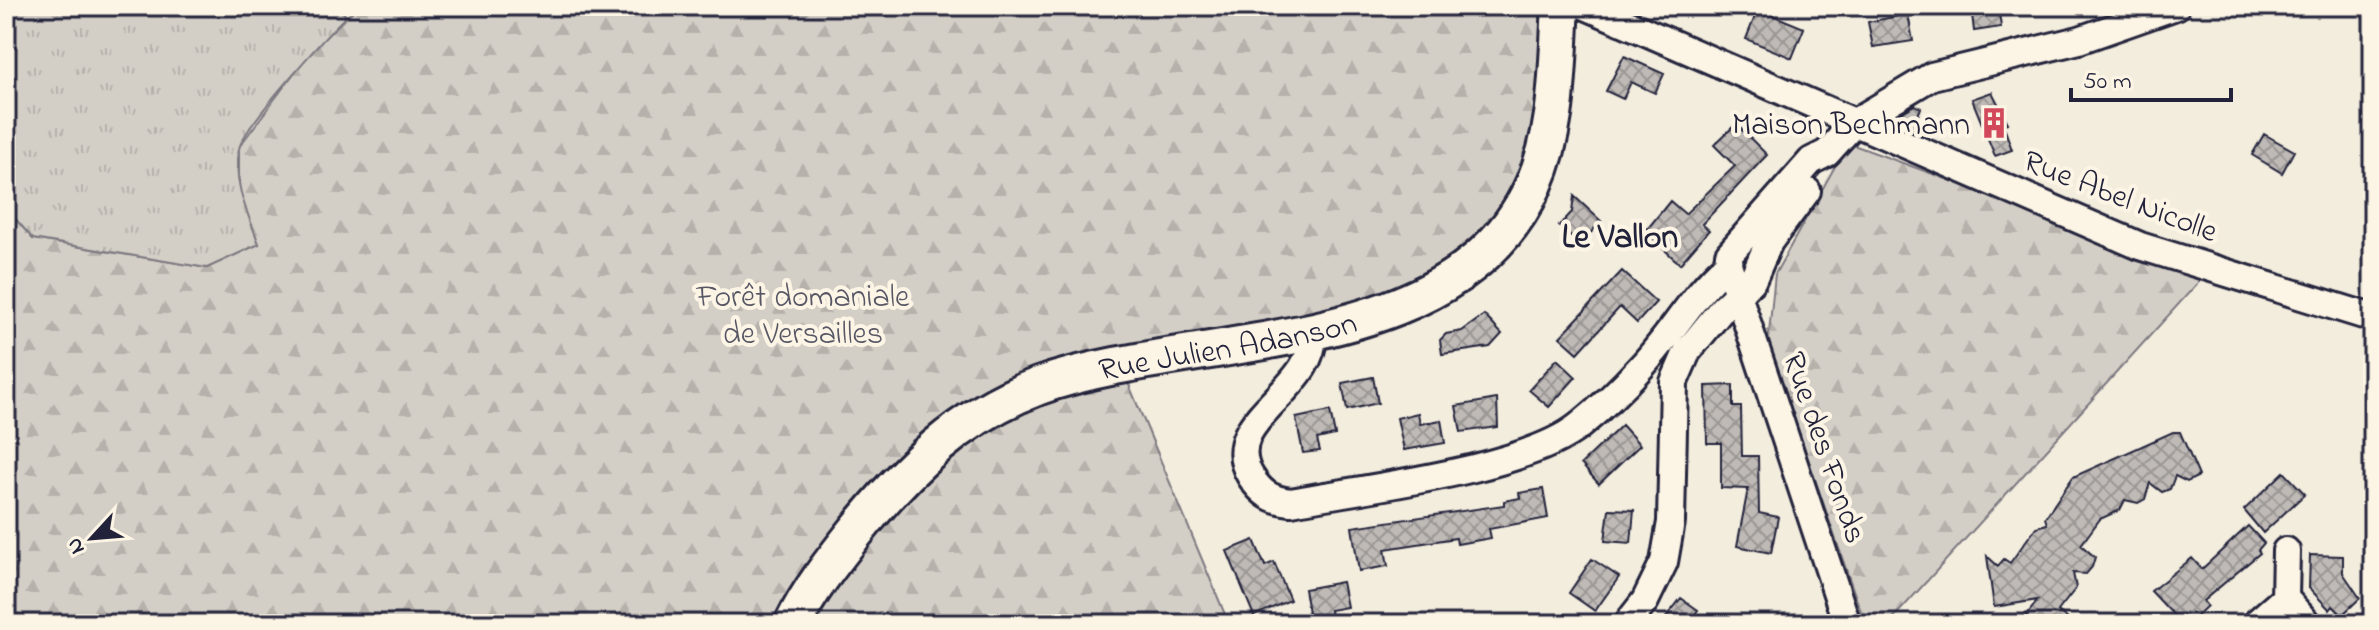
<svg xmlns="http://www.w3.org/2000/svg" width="2379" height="630" viewBox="0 0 2379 630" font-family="'Indie Flower',sans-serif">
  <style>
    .forest { fill: url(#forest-firs); stroke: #7b7880; stroke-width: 2 }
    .park { fill: url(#park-tufts); stroke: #7b7880; stroke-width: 2 }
    .building { fill: url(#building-cross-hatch); stroke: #22223b; stroke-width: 2 }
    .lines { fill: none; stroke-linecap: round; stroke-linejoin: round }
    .street-casing { stroke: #22223b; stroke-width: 32 }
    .secondary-casing { stroke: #22223b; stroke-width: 42 }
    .street { stroke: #fcf5e5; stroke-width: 26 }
    .secondary { stroke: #fcf5e5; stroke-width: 36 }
    .labels { text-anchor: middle; stroke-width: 8; stroke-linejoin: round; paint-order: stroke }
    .poi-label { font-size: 32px; fill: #22223b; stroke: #fcf5e5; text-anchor: end }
    .street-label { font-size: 32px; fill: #22223b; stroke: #fcf5e5 }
    .park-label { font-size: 32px; fill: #575665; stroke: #fcf5e5 }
    .neighbourhood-label { font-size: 34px; font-weight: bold; fill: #22223b; stroke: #fcf5e5 }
  </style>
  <defs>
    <pattern id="forest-firs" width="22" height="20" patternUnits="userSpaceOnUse" patternTransform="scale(2)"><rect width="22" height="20" fill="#d4cfc6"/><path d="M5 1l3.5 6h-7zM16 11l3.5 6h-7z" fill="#b6b1ab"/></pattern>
    <pattern id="park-tufts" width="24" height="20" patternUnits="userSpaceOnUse" patternTransform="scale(2)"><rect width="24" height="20" fill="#d4cfc6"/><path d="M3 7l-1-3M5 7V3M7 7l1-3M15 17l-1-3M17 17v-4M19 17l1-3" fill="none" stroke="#b6b1ab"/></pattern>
    <pattern id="building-cross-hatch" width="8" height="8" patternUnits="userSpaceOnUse" patternTransform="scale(2)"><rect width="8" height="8" fill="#bfbab6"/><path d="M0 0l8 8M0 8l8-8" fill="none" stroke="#9b9795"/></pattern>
  </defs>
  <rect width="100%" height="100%" fill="#f3edde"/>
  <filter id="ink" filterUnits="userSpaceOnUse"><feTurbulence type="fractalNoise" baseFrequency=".0125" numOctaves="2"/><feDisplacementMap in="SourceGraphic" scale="16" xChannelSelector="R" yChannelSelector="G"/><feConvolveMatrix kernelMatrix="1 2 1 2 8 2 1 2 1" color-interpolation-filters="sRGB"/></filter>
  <g filter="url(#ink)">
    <path class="forest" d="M 358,6 L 1540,6 L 1542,61 L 1530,170 L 1461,263 L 1357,307 L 1127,380 L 1229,624 L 6,624 L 6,208 L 33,239 L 207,268 L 259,244 L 239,193 L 239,147 L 309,53 Z
      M 1848,143 L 2206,274 L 1888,624 L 1865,624 L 1768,343 L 1775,274 Z"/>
    <path class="park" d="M 6,6 L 338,6 L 346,16 C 327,35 242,128 239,149 C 232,182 248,214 259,244 L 207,268 L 33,239 L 6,208 Z"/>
    <path class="building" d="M 1971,6 L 1998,6 L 2001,27 L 1974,31 Z
      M 1758,9 L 1804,28 L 1792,58 L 1746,39 Z
      M 1908,14 L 1913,41 L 1873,47 L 1868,22 Z
      M 1624,56 L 1664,74 L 1655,93 L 1631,82 L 1623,99 L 1606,91 Z
      M 1992,92 L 2008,123 L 2003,124 L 2012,150 L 1995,156 L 1972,99 Z
      M 1915,105 L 1921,108 L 1912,130 L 1889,120 Z
      M 1736,124 L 1767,155 L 1702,224 L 1709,230 L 1680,264 L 1645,232 L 1670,201 L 1685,214 L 1735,166 L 1714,145 Z
      M 2264,134 L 2294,151 L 2282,173 L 2252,155 Z
      M 1574,196 L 1601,221 L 1580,245 L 1559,226 L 1572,212 Z
      M 1622,271 L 1656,302 L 1637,323 L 1620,307 L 1578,353 L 1560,337 Z
      M 1484,315 L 1502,334 L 1490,347 L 1442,354 L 1440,340 L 1446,334 L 1462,331 Z
      M 1557,359 L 1576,377 L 1549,407 L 1529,390 Z
      M 1373,377 L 1378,403 L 1347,410 L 1342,383 Z
      M 1733,385 L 1733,407 L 1741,407 L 1742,456 L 1758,456 L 1759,513 L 1778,517 L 1771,553 L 1737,546 L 1748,489 L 1721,488 L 1721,443 L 1707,443 L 1706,386 Z
      M 1497,399 L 1498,427 L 1461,432 L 1456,406 Z
      M 1330,411 L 1335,435 L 1317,439 L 1320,451 L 1303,453 L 1296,418 Z
      M 1418,413 L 1420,424 L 1441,420 L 1445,443 L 1404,450 L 1397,418 Z
      M 1622,425 L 1640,445 L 1599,484 L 1581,464 Z
      M 2173,432 L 2180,432 L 2199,476 L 2187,482 L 2175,476 L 2170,489 L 2162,492 L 2150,483 L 2145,499 L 2138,503 L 2125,500 L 2120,510 L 2100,519 L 2081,545 L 2095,557 L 2092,567 L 2086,574 L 2073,573 L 2076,588 L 2058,611 L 2074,624 L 2020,624 L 2038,600 L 1994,607 L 1987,556 L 1998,566 L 2004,559 L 2010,563 L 2036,527 L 2047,524 L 2045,518 L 2073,477 Z
      M 2284,472 L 2305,494 L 2263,533 L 2244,510 Z
      M 1543,489 L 1548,518 L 1489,529 L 1491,538 L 1457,544 L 1456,538 L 1385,549 L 1388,566 L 1359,571 L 1352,527 L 1504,505 L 1504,501 L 1520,498 L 1519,493 Z
      M 1609,509 L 1634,510 L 1631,543 L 1605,541 Z
      M 2248,526 L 2264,543 L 2258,550 L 2260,553 L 2203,601 L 2207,606 L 2189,623 L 2185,619 L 2181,623 L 2151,591 L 2192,558 L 2202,569 Z
      M 1254,540 L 1265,566 L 1274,562 L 1290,600 L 1254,616 L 1227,551 Z
      M 2310,555 L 2343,556 L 2343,573 L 2360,598 L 2342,615 L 2333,606 L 2330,610 L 2309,588 Z
      M 1592,559 L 1619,577 L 1595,611 L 1569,593 Z
      M 1342,582 L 1347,607 L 1330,610 L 1332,624 L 1310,624 L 1304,589 Z
      M 1681,598 L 1698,610 L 1688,624 L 1661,624 Z"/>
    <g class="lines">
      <defs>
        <path id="street" d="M 1586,6 L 2140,246 L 2373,318
          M 1313,330 C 1318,392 1215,419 1251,477 C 1262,494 1272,500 1291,502 C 1364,488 1524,470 1579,426 C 1600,409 1623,387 1641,367 C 1672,334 1693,294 1728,264
          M 2285,598 L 2308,624
          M 1627,624 L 1645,601 L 1664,562 L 1671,522 L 1674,382 L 1687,352 L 1722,309 L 1752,281 L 1769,242 L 1807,191
          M 1847,624 L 1737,292 L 1728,264 L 1729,254 L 1811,161 L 1827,153 L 1855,122 L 1932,76 L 2079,40 L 2176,6
          M 2255,624 L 2285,598 L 2286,551"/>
        <g id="secondary">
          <path id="s1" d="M 793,624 C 809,591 831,563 854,534 C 905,470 960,415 1039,386 C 1194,331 1456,361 1534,184 C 1559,128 1557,66 1561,6"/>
        </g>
      </defs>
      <use href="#street" class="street-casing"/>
      <use href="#secondary" class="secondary-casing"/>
      <use href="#street" class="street"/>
      <use href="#secondary" class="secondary"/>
    </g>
  </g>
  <defs>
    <symbol id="building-bare" viewBox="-9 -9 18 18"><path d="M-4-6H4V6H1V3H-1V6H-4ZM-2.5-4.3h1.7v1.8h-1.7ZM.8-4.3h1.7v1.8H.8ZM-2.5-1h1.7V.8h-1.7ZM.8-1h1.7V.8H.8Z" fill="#d1495b" stroke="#fcf5e5" stroke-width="2.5" paint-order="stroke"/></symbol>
  </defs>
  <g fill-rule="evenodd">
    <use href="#building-bare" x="1972" y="101" width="44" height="44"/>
  </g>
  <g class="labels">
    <g class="poi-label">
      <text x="1970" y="134">Maison Bechmann</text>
    </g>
    <g class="street-label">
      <text transform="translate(2121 195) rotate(21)" y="11">Rue Abel Nicolle</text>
      <text dy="11" stroke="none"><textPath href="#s1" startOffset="542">Rue Julien Adanson</textPath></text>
      <text transform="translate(1826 447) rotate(71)" y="11">Rue des Fonds</text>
    </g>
    <g class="park-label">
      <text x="803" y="306">Forêt domaniale<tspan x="803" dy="37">de Versailles</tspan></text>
    </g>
    <g class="neighbourhood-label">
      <text x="1620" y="247">Le Vallon</text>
    </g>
  </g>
  <rect width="2379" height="630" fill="none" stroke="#fcf5e5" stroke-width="32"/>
  <rect x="16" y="16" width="2347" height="598" fill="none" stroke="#22223b" stroke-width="3" filter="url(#ink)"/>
  <g transform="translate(92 538) rotate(244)" stroke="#fcf5e5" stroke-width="6" paint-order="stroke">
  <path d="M0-6L14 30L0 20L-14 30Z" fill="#22223b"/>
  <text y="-12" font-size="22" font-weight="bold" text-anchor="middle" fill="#22223b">N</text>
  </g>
  <path d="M2071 88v12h160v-12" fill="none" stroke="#22223b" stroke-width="4"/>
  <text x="2083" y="88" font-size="24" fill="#22223b" stroke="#fcf5e5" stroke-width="6" paint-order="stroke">50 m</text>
</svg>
